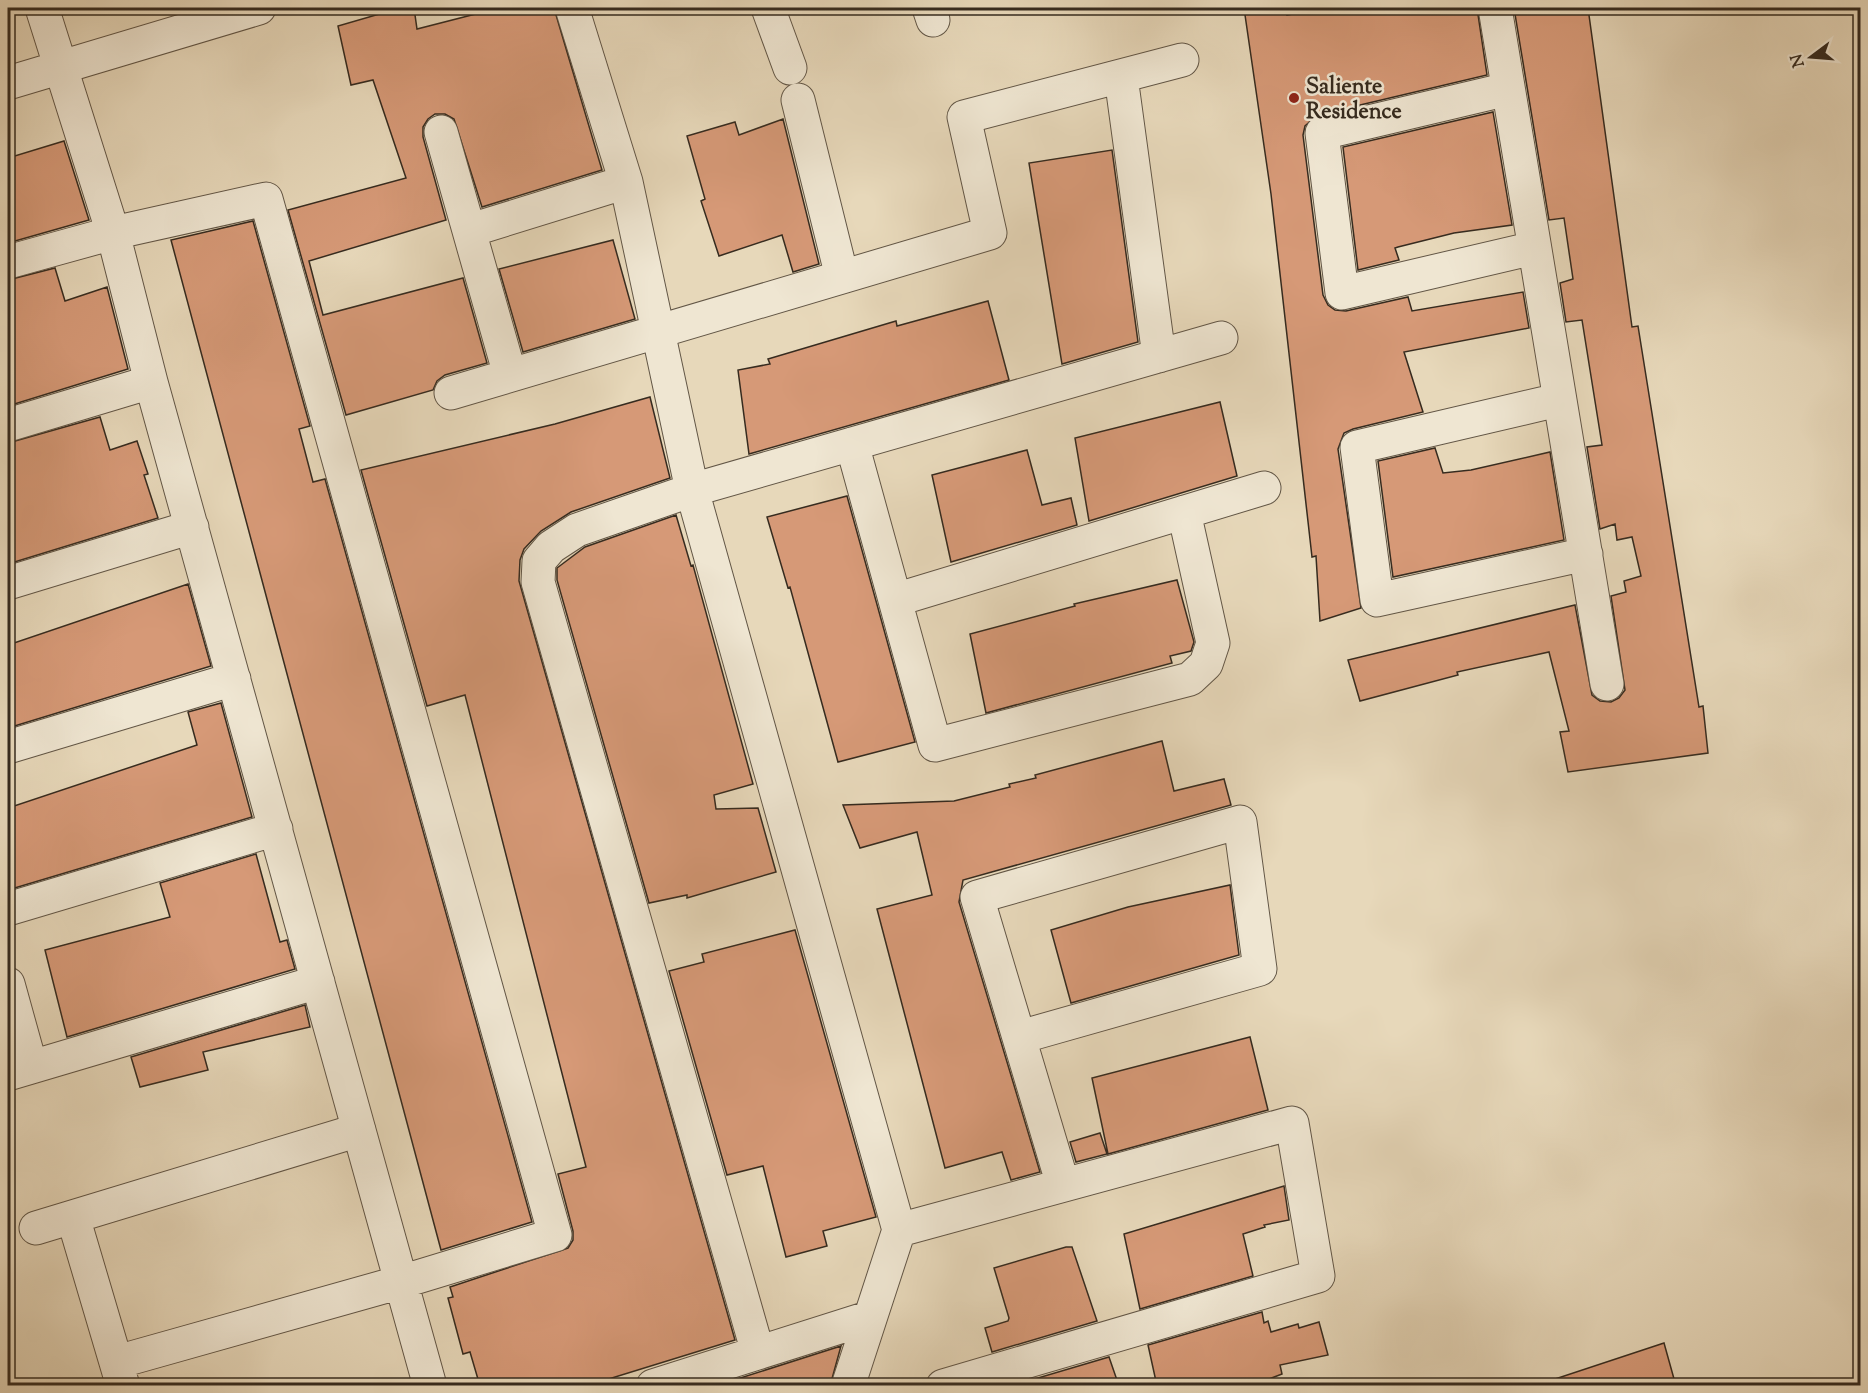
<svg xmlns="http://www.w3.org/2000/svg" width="1868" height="1393" viewBox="0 0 1868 1393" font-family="'Sorts Mill Goudy',serif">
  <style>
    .building { fill: #d69977; stroke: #362b1f; stroke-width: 1.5 }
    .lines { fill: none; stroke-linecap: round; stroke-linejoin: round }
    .minor-casing { stroke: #625646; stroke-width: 35 }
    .minor { stroke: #efe6d2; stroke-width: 33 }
    .poi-dot { fill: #8f2418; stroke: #efe6d2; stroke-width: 2 }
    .labels { text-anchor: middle; stroke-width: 5; stroke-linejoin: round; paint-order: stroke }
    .poi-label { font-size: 22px; font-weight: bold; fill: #362b1f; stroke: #efe6d2; text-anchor: start }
  </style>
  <rect width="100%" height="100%" fill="#e7d8ba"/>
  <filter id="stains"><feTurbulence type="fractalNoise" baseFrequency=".00333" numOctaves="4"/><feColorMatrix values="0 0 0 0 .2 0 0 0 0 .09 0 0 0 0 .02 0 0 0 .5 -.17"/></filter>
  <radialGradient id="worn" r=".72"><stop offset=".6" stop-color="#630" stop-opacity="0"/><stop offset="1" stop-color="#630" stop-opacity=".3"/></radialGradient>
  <path class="building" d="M 400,8 L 414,8 L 417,29 L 499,8 L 554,8 L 602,170 L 482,207 L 454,119 L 445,114 L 435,114 L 428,119 L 423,127 L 423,137 L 446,220 L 309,261 L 323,315 L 463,278 L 487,363 L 445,375 L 437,381 L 433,390 L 346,415 L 288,210 L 406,178 L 373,80 L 351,85 L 338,26 Z
    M 1244,8 L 1286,8 L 1287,15 L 1324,8 L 1477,8 L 1487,75 L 1318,115 L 1305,126 L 1303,135 L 1323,295 L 1328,305 L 1335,310 L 1346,311 L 1408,297 L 1412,311 L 1523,292 L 1529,328 L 1404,352 L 1423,412 L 1353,429 L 1344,433 L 1338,449 L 1361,608 L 1320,621 L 1316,556 L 1312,557 L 1271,194 Z
    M 1514,8 L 1588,8 L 1632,327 L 1638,326 L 1699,707 L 1703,706 L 1708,753 L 1568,772 L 1560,732 L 1569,731 L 1549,652 L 1457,672 L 1458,675 L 1360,701 L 1348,660 L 1575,605 L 1592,695 L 1600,701 L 1611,702 L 1619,698 L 1625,690 L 1611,596 L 1626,592 L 1624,581 L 1641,576 L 1632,537 L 1617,540 L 1615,524 L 1600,529 L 1587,447 L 1602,445 L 1582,320 L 1566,322 L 1560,283 L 1573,279 L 1564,218 L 1549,220 Z
    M 1493,112 L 1512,225 L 1454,233 L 1398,247 L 1395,248 L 1399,260 L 1358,270 L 1343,147 Z
    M 783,119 L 819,264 L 793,272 L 782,235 L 719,256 L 701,201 L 705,199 L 687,136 L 735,122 L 739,135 Z
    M 64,141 L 89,220 L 8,243 L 8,158 Z
    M 1112,150 L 1138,342 L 1062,364 L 1029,163 Z
    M 253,221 L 310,426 L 299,429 L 313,482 L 325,479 L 532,1222 L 441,1250 L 171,240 Z
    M 613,240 L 635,319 L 523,352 L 499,269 Z
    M 55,268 L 65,301 L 107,287 L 128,369 L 8,406 L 8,280 Z
    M 988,301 L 1009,380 L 749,454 L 738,370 L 770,364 L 768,359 L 896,321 L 897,326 Z
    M 650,397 L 670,478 L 571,512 L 541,531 L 524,549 L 520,560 L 519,581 L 735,1340 L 586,1386 L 480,1386 L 470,1352 L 463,1354 L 448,1298 L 453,1297 L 450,1287 L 568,1248 L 573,1240 L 573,1231 L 558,1174 L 586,1167 L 465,695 L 427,706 L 361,470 L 555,424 Z
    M 1220,402 L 1237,476 L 1089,521 L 1075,438 Z
    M 100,417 L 110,450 L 137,441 L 148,474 L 144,475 L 158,518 L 8,564 L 8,443 Z
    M 1435,448 L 1443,473 L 1471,470 L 1550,452 L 1564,540 L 1393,577 L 1378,461 Z
    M 1027,450 L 1042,505 L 1071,498 L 1077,525 L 951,562 L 932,475 Z
    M 847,496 L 915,742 L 838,762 L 790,587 L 788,588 L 767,517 Z
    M 676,515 L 691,566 L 693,565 L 753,784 L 714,795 L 716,809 L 758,808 L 776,872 L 687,898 L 687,895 L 649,903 L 557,580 L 557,568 L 585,547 Z
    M 1177,580 L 1194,642 L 1191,651 L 1170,656 L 1172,663 L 986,713 L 970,634 L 1075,606 L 1074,604 Z
    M 188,584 L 211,666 L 8,728 L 8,645 Z
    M 221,703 L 252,817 L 8,890 L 8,808 L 197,745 L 188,712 Z
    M 1162,741 L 1174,791 L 1224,779 L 1231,805 L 963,880 L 959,902 L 1040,1172 L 1011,1180 L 1002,1152 L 945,1168 L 877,909 L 932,895 L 917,832 L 860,848 L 843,805 L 954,801 L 1010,787 L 1009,784 L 1036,778 L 1035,775 Z
    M 256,854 L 280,942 L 287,940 L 295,969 L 67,1037 L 45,950 L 170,917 L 160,883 Z
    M 1230,885 L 1239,955 L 1071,1003 L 1051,930 L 1128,907 Z
    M 795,930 L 876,1217 L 823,1231 L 827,1246 L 786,1257 L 763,1166 L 727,1175 L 669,971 L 704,962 L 702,954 Z
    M 305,1005 L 310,1027 L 203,1052 L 208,1070 L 140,1087 L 131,1057 Z
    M 1250,1037 L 1268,1110 L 1108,1154 L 1092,1078 Z
    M 1100,1133 L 1107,1154 L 1076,1162 L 1070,1142 Z
    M 1284,1186 L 1289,1220 L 1264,1225 L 1265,1227 L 1243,1234 L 1253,1276 L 1140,1309 L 1124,1234 Z
    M 1066,1247 L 1072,1247 L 1097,1321 L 992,1352 L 985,1328 L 1008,1321 L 1009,1318 L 994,1268 Z
    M 1262,1312 L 1264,1323 L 1268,1321 L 1271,1332 L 1298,1324 L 1299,1328 L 1319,1322 L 1328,1355 L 1280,1365 L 1282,1374 L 1251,1386 L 1157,1386 L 1148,1345 Z
    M 1664,1343 L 1676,1386 L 1556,1386 L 1555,1379 Z
    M 841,1346 L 830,1386 L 735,1386 L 734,1380 Z
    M 1109,1357 L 1119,1386 L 1011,1386 Z"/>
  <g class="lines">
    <defs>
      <path id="minor" d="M 42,8 L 113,233 L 151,382 L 430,1386
        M 572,8 L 626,182 L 692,490 L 899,1230 L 848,1386
        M 768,8 L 790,68
        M 929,8 L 933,20
        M 1495,8 L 1607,684
        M 1121,77 L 1159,356
        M 8,83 L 259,8
        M 1508,89 L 1322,133 L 1342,293 L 1534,248
        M 798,100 L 842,277
        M 441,132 L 510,375
        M 471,230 L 626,182
        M 8,262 L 113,233 L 266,199 L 555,1235 L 401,1282 L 117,1362
        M 451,393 L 990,233 L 964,117 L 1182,60
        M 1558,400 L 1357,447 L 1377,600 L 1586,554
        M 8,425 L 151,382
        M 852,444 L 935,745 L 1190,679 L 1206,664 L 1213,643 L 1184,512
        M 8,583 L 192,527
        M 895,600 L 1264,488
        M 8,747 L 234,679
        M 8,909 L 276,829
        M 8,984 L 31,1067
        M 1020,1037 L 1260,969 L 1240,822 L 977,897 L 1063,1185
        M 8,1074 L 318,982
        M 73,1217 L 123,1386
        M 36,1228 L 359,1130
        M 899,1230 L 1292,1123 L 1318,1276 L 943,1386
        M 758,1353 L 538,582 L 539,561 L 551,547 L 577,530 L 692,490 L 1221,338
        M 653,1386 L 868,1318"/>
    </defs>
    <use href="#minor" class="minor-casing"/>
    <use href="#minor" class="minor"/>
  </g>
  <circle class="poi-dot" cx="1294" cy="98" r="6"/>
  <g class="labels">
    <g class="poi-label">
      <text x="1306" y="93">Saliente<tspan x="1306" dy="25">Residence</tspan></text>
    </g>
  </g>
  <rect width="1868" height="1393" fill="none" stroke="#e7d8ba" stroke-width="30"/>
  <rect x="9" y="9" width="1850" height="1375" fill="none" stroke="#362b1f" stroke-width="3"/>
  <rect x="15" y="15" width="1838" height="1363" fill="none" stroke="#362b1f" stroke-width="1.5"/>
  <g transform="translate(1811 57) rotate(254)" stroke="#efe6d2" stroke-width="4.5" paint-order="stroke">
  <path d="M0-4.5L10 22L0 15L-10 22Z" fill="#362b1f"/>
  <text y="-9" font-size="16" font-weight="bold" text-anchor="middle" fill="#362b1f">N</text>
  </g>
  <rect width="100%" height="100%" filter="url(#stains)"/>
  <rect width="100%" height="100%" fill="url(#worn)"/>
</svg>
